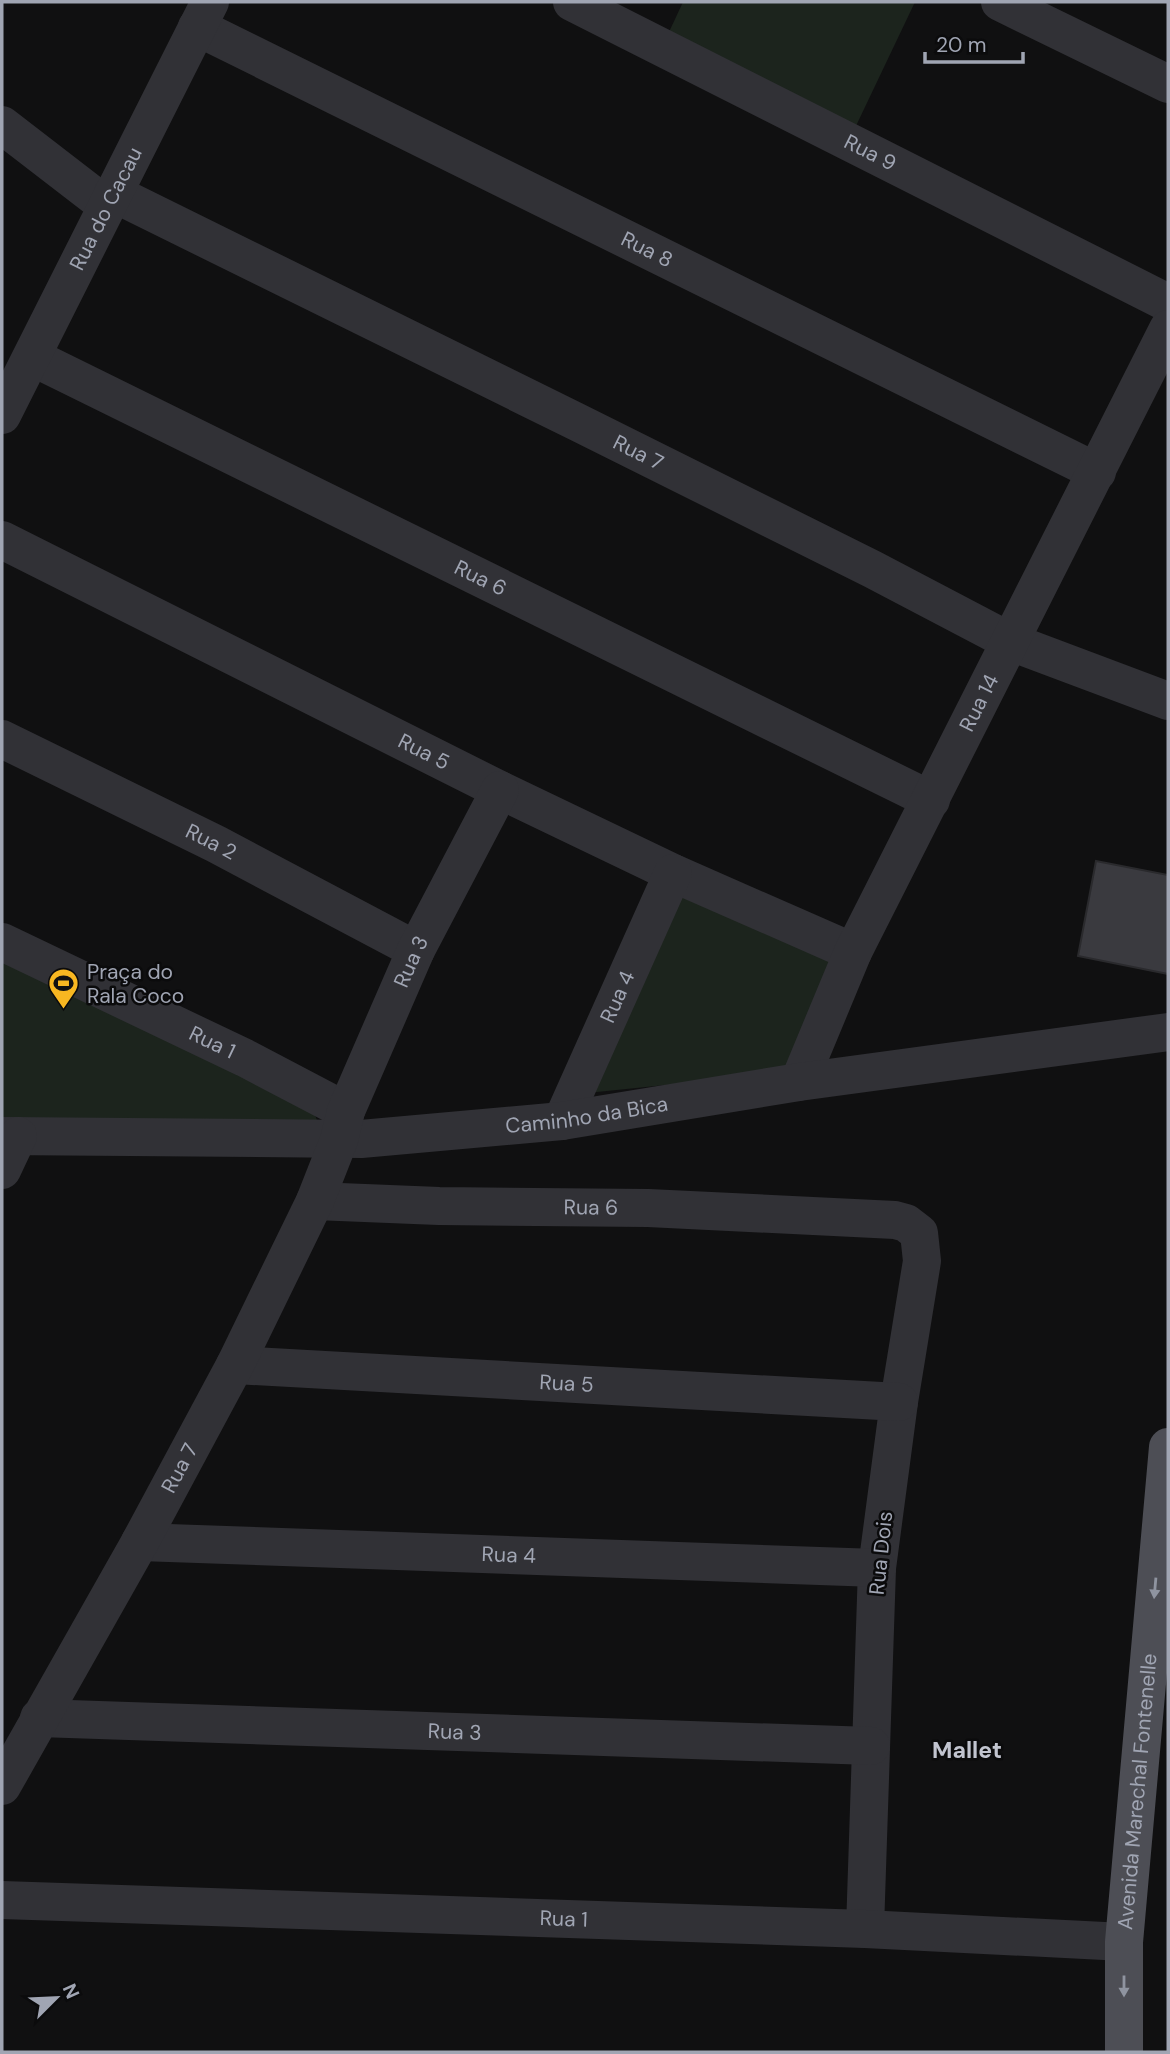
<svg xmlns="http://www.w3.org/2000/svg" width="1170" height="2054" viewBox="0 0 1170 2054" font-family="'DM Sans',sans-serif">
  <style>
    .green { fill: #1c241d }
    .building { fill: #3a3a3f; stroke: #2a2a2d; stroke-width: 2 }
    .lines { fill: none; stroke-linecap: round; stroke-linejoin: round }
    .minor { stroke: #313136; stroke-width: 38 }
    .major { stroke: #4d4e55; stroke-width: 38 }
    .oneway { fill: #8f94a0 }
    .labels { text-anchor: middle; stroke-width: 5; stroke-linejoin: round; paint-order: stroke }
    .street-label { font-size: 21px; fill: #a0a5b3; stroke: #0b0b0c }
    .poi-label { font-size: 21px; fill: #a0a5b3; stroke: #0b0b0c; text-anchor: start }
    .neighbourhood-label { font-size: 23px; font-weight: bold; fill: #c1c4cf; stroke: #0b0b0c }
  </style>
  <rect width="100%" height="100%" fill="#101011"/>
  <path class="green" d="M 683,2 L 915,2 L 855,128 L 669,32 Z
    M 669,891 L 842,954 L 785,1073 L 587,1093 Z
    M 2,953 L 311,1104 L 321,1131 L 2,1126 Z"/>
  <path class="building" d="M 1096,861 L 1168,875 L 1168,974 L 1078,956 Z"/>
  <g class="lines">
    <g class="minor">
      <path id="s1" d="M 572,2 L 1168,303"/>
      <path d="M 1000,2 L 1168,84"/>
      <path id="s2" d="M 197,27 L 1097,472"/>
      <path d="M 2,125 L 107,206"/>
      <path id="s3" d="M 113,193 L 577,422 L 872,569 L 1011,642 L 1168,701"/>
      <path id="s4" d="M 32,357 L 931,800"/>
      <path id="s5" d="M 2,415 L 210,2"/>
      <path id="s6" d="M 2,540 L 500,790 L 673,873 L 853,952"/>
      <path id="s7" d="M 2,739 L 216,844 L 416,950"/>
      <path id="s8" d="M 2,942 L 245,1058 L 346,1111"/>
      <path id="s9" d="M 799,1082 L 853,952 L 1168,329"/>
      <path id="s10" d="M 562,1121 L 673,873"/>
      <path id="s11" d="M 2,1136 L 361,1139 L 562,1121 L 799,1082 L 1168,1032"/>
      <path d="M 2,1170 L 18,1136"/>
      <path id="s12" d="M 315,1201 L 439,1206 L 648,1208 L 895,1220 L 906,1223 L 919,1233 L 922,1261 L 899,1402 L 877,1568 L 865,1929"/>
      <path id="s13" d="M 235,1365 L 899,1402"/>
      <path id="s14" d="M 140,1542 L 877,1568"/>
      <path id="s15" d="M 39,1718 L 871,1746"/>
      <path id="s16" d="M 2,1786 L 140,1542 L 235,1365 L 315,1201 L 339,1140 L 346,1111 L 416,950 L 500,790"/>
      <path id="s17" d="M 2,1900 L 865,1929 L 1124,1942"/>
    </g>
    <path class="major" id="s18" d="M 1124,2052 L 1124,1942 L 1168,1447"/>
  </g>
  <defs><path id="oneway-solid" d="M-6-.8H1V-3.2L6.5 0L1 3.2V.8H-6Z" transform="scale(1.75)"/></defs>
  <g class="oneway">
    <use href="#oneway-solid" transform="translate(1155 1588) rotate(95)"/>
    <use href="#oneway-solid" transform="translate(1124 1986) rotate(90)"/>
  </g>
  <defs>
    <symbol id="stadium-pin" viewBox="-11 -11 22 30"><path d="M0 17L-7.5 6A9.5 9.5 0 1 1 7.5 6Z" fill="#f8b721" stroke="#0b0b0c"/><path d="M0-5a6.5 5 0 1 0 0 10a6.5 5 0 1 0 0-10ZM-3.5-1.8h7v3.6h-7Z" fill="#111"/></symbol>
  </defs>
  <g fill-rule="evenodd">
    <use href="#stadium-pin" x="46" y="966" width="35" height="47"/>
  </g>
  <g class="labels">
    <g class="street-label">
      <text dy="7" stroke="none"><textPath href="#s1" startOffset="334">Rua 9</textPath></text>
      <text dy="7" stroke="none"><textPath href="#s5" startOffset="231">Rua do Cacau</textPath></text>
      <text dy="7" stroke="none"><textPath href="#s2" startOffset="502">Rua 8</textPath></text>
      <text dy="7" stroke="none"><textPath href="#s3" startOffset="586">Rua 7</textPath></text>
      <text dy="7" stroke="none"><textPath href="#s4" startOffset="500">Rua 6</textPath></text>
      <text dy="7" stroke="none"><textPath href="#s9" startOffset="420">Rua 14</textPath></text>
      <text dy="7" stroke="none"><textPath href="#s6" startOffset="472">Rua 5</textPath></text>
      <text dy="7" stroke="none"><textPath href="#s7" startOffset="233">Rua 2</textPath></text>
      <text dy="7" stroke="none"><textPath href="#s16" startOffset="922">Rua 3</textPath></text>
      <text dy="7" stroke="none"><textPath href="#s10" startOffset="136">Rua 4</textPath></text>
      <text dy="7" stroke="none"><textPath href="#s8" startOffset="233">Rua 1</textPath></text>
      <text dy="7" stroke="none"><textPath href="#s11" startOffset="586">Caminho da Bica</textPath></text>
      <text dy="7" stroke="none"><textPath href="#s12" startOffset="276">Rua 6</textPath></text>
      <text dy="7" stroke="none"><textPath href="#s13" startOffset="332">Rua 5</textPath></text>
      <text dy="7" stroke="none"><textPath href="#s16" startOffset="364">Rua 7</textPath></text>
      <text transform="translate(881 1553) rotate(-84)" y="7">Rua Dois</text>
      <text dy="7" stroke="none"><textPath href="#s14" startOffset="369">Rua 4</textPath></text>
      <text dy="7" stroke="none"><textPath href="#s15" startOffset="416">Rua 3</textPath></text>
      <text dy="7" stroke="none"><textPath href="#s18" startOffset="261">Avenida Marechal Fontenelle</textPath></text>
      <text dy="7" stroke="none"><textPath href="#s17" startOffset="562">Rua 1</textPath></text>
    </g>
    <g class="poi-label">
      <text x="87" y="979">Praça do<tspan x="87" dy="24">Rala Coco</tspan></text>
    </g>
    <g class="neighbourhood-label">
      <text x="967" y="1758">Mallet</text>
    </g>
  </g>
  <rect width="1170" height="2054" fill="none" stroke="#a0a5b3" stroke-width="7"/>
  <g transform="translate(56 1998) rotate(66)" stroke="#0b0b0c" stroke-width="5" paint-order="stroke">
  <path d="M0-5L12 26L0 18L-12 26Z" fill="#a0a5b3"/>
  <text y="-10" font-size="19" font-weight="bold" text-anchor="middle" fill="#a0a5b3">N</text>
  </g>
  <path d="M925 52v10h98v-10" fill="none" stroke="#a0a5b3" stroke-width="3.5"/>
  <text x="936" y="52" font-size="21" fill="#a0a5b3" stroke="#0b0b0c" stroke-width="5" paint-order="stroke">20 m</text>
</svg>
